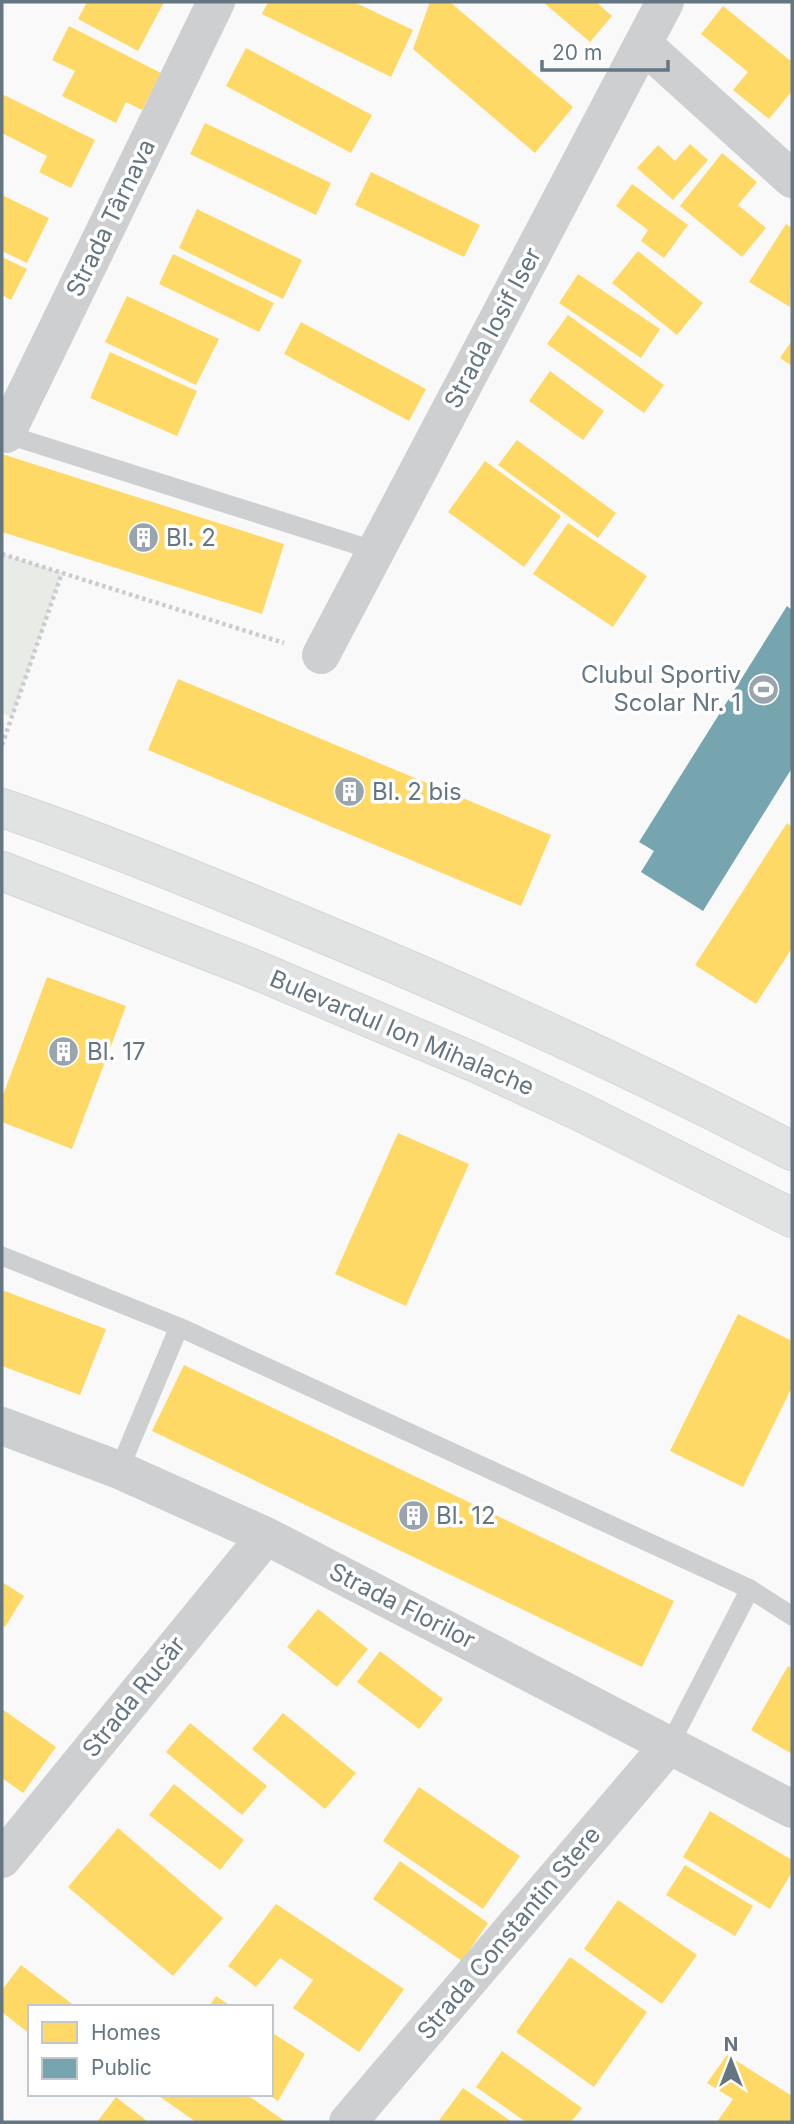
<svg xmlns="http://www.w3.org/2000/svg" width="794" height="2124" viewBox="0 0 794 2124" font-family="Inter,sans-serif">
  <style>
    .green { fill: #e8ebe6 }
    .homes { fill: #ffd966 }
    .public { fill: #76a5af }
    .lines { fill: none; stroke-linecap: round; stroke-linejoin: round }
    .primary-casing { stroke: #d5d6d7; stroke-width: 40 }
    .path { stroke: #cbcccd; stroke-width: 4.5; stroke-dasharray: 3.5 3.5; stroke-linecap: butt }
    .lane { stroke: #cecfd0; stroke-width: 19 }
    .street { stroke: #cecfd0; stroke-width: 38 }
    .primary { stroke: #e1e2e2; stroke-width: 38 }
    .labels { text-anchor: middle; stroke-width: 7; stroke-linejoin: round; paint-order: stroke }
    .street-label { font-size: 24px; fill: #657683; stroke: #fff }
    .poi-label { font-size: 24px; fill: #657683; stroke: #fff; text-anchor: start }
  </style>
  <rect width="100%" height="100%" fill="#f9f9f9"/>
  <path class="green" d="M 2,554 L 62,573 L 12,717 L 2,713 Z"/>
  <path class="homes" d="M 87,2 L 164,2 L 138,51 L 78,19 Z
    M 268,2 L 354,2 L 413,30 L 391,77 L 262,14 Z
    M 430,2 L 450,2 L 573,107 L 535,153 L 413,49 Z
    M 543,2 L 596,2 L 612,16 L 590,42 Z
    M 723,6 L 792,62 L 792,91 L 769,119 L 733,90 L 748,72 L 701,34 Z
    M 69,26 L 161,73 L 142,110 L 126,102 L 116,123 L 62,96 L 75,71 L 52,60 Z
    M 246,48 L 372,115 L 351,153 L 226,86 Z
    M 2,94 L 95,140 L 71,188 L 39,172 L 47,156 L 2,133 Z
    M 205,123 L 331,183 L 316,215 L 190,154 Z
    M 690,144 L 708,160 L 673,200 L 637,168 L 658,145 L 675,161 Z
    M 722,153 L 757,182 L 738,205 L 766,228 L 742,257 L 680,206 Z
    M 371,172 L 480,225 L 464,257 L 355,205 Z
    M 632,184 L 688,225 L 664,258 L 641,241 L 648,230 L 616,206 Z
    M 2,195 L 49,218 L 27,263 L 2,251 Z
    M 197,209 L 302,260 L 283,299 L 179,248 Z
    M 786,224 L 792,228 L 790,307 L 749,282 Z
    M 638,251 L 703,303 L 677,335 L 612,283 Z
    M 173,254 L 274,303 L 259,332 L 159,284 Z
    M 2,257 L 27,269 L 11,300 L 2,295 Z
    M 578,274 L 660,329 L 641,358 L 559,303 Z
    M 127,296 L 219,339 L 196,385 L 105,342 Z
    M 568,315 L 664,385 L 644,413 L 547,344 Z
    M 301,322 L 426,389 L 409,421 L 284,354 Z
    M 792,340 L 792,366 L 780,358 Z
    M 110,352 L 197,391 L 177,436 L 90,398 Z
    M 550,371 L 604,411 L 583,440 L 529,401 Z
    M 517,440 L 616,513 L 598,538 L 498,465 Z
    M 2,454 L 284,544 L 262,614 L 2,532 Z
    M 485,461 L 561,516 L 524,567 L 448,512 Z
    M 568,523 L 647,576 L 613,627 L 533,574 Z
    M 178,679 L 551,835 L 521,906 L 148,750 Z
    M 787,823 L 792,827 L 792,948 L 756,1004 L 695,965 Z
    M 47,977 L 126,1006 L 72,1149 L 2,1122 L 2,1098 Z
    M 398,1133 L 469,1164 L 406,1306 L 335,1274 Z
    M 2,1290 L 106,1329 L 80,1395 L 2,1366 Z
    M 738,1314 L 792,1341 L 792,1387 L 743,1487 L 670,1451 Z
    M 184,1365 L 674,1601 L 642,1667 L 152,1431 Z
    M 2,1582 L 24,1596 L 5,1627 L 2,1625 Z
    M 318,1609 L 368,1649 L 337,1687 L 287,1647 Z
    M 380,1651 L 443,1699 L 419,1729 L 357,1682 Z
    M 788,1666 L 792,1668 L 792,1754 L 751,1730 Z
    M 2,1709 L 56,1747 L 23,1793 L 2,1778 Z
    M 283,1713 L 356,1773 L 325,1809 L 252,1749 Z
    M 190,1723 L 267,1786 L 242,1815 L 166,1752 Z
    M 174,1784 L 244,1840 L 220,1870 L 149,1815 Z
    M 419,1787 L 520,1856 L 483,1909 L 383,1841 Z
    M 710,1811 L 792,1860 L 792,1872 L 770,1909 L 683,1857 Z
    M 118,1828 L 223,1918 L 173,1976 L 68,1887 Z
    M 400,1861 L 488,1923 L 462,1961 L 373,1899 Z
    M 685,1865 L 753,1906 L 735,1936 L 666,1895 Z
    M 618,1900 L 697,1955 L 662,2004 L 584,1949 Z
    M 276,1904 L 404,1989 L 359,2052 L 293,2008 L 313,1980 L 280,1958 L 256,1987 L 228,1966 Z
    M 570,1957 L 647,2012 L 594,2087 L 516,2032 Z
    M 21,1965 L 76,2007 L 30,2007 L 30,2034 L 2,2012 L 2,1990 Z
    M 216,1996 L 232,2007 L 209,2007 Z
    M 271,2032 L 305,2054 L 278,2101 L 268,2094 L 271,2094 Z
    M 502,2051 L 582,2108 L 571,2122 L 526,2122 L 476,2087 Z
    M 727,2055 L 792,2096 L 792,2122 L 717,2122 L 733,2099 L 707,2083 Z
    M 463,2088 L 512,2122 L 438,2122 Z
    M 156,2094 L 246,2094 L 286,2122 L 196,2122 Z
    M 116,2097 L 148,2122 L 97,2122 Z"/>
  <path class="public" d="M 787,606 L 792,610 L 792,768 L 703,911 L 641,872 L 654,851 L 639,842 Z"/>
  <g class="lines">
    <defs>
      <path id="primary" d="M 2,808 C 105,843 207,885 307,927 C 472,995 634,1069 792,1151
        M 2,871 L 249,967 L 476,1063 L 581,1112 L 792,1218"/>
    </defs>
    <use href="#primary" class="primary-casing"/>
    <path class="path" d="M 2,554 L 284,643
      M 2,745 L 62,573"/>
    <path class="lane" d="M 2,433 L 376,551
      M 2,1256 L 179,1327 L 750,1589 L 792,1616
      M 119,1470 L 179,1327
      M 670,1744 L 750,1589"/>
    <path class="street" d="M 643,44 L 792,179
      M 6,434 L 216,2
      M 321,655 L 665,2
      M 2,1426 L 119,1470 L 266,1536 L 792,1809
      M 2,1859 L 266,1536
      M 348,2122 L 670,1744"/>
    <use href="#primary" class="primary"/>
  </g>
  <defs>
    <symbol id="building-disc" viewBox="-11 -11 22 22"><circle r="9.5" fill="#99a4ac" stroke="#fff"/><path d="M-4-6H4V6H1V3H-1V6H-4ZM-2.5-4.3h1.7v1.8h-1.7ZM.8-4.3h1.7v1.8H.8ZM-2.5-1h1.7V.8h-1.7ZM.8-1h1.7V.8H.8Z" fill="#fff"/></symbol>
    <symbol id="stadium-disc" viewBox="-11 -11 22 22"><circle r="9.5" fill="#99a4ac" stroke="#fff"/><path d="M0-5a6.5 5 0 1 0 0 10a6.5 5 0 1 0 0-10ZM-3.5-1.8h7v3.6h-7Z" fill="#fff"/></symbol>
  </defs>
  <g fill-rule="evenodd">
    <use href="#building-disc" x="126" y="520" width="35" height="35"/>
    <use href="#stadium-disc" x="746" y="672" width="35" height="35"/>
    <use href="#building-disc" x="332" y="774" width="35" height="35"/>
    <use href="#building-disc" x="46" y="1034" width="35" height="35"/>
    <use href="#building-disc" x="396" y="1498" width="35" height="35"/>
  </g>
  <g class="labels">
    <g class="street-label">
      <text transform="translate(111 218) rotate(-64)" y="8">Strada Târnava</text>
      <text transform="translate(493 328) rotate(-62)" y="8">Strada Iosif Iser</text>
      <text transform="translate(402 1033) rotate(23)" y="8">Bulevardul Ion Mihalache</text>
      <text transform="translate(402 1606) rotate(27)" y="8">Strada Florilor</text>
      <text transform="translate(134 1697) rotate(-51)" y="8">Strada Rucăr</text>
      <text transform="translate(509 1933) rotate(-50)" y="8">Strada Constantin Stere</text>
    </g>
    <g class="poi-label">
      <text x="166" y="546">Bl. 2</text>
      <text x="741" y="683" text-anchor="end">Clubul Sportiv<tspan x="741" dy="28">Scolar Nr. 1</tspan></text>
      <text x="372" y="800">Bl. 2 bis</text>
      <text x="87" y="1060">Bl. 17</text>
      <text x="436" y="1524">Bl. 12</text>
    </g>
  </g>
  <rect width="794" height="2124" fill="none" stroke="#657683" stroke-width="7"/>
  <rect x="28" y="2005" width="245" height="91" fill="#ffffff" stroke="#c1c8cd" stroke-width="2"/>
  <rect x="42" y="2022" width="35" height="21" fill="#ffd966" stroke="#c1c8cd" stroke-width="2"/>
  <text x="91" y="2040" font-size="21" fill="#657683">Homes</text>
  <rect x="42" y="2058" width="35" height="21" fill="#76a5af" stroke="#c1c8cd" stroke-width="2"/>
  <text x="91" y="2075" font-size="21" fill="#657683">Public</text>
  <g transform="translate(731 2061)" stroke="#ffffff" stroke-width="5" paint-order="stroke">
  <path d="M0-5L12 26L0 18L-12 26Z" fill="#657683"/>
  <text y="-10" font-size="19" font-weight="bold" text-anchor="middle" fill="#657683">N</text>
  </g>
  <path d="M542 60v10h126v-10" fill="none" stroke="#657683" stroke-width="3.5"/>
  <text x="552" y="60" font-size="21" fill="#657683" stroke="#ffffff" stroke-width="5" paint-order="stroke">20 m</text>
</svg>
